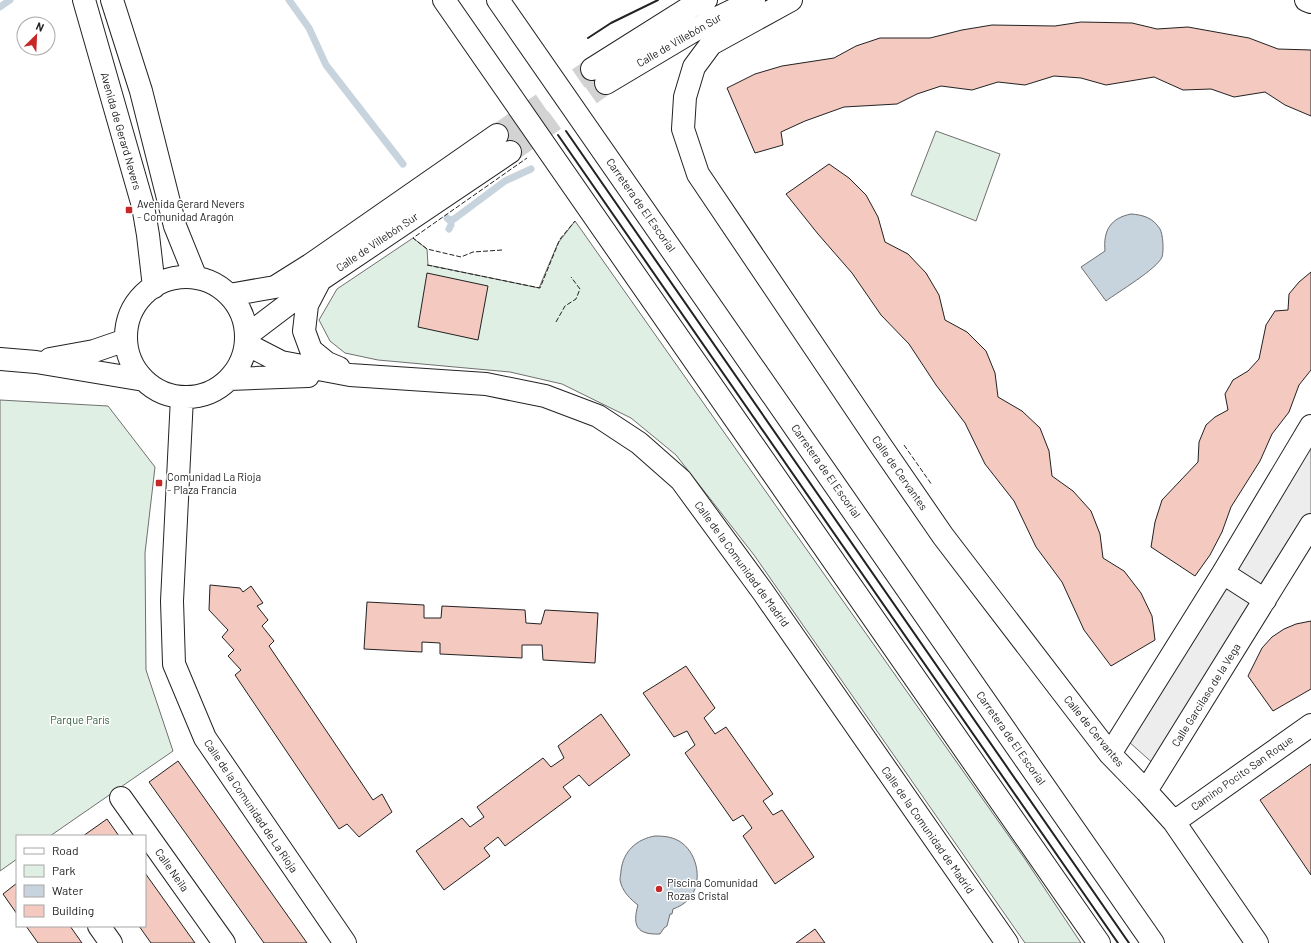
<svg xmlns="http://www.w3.org/2000/svg" width="1311" height="943" viewBox="0 0 1311 943" font-family="Barlow,sans-serif">
  <style>
    .green { fill: #e0efe3; stroke: #6f6f6f }
    .parking { fill: #ededed; stroke: #6f6f6f }
    .water { fill: #c7d3dd; stroke: #6f6f6f }
    .lines { fill: none; stroke-linecap: round; stroke-linejoin: round }
    .stream { stroke: #c7d3dd; stroke-width: 7 }
    .building { fill: #f3c9c0; stroke: #222 }
    .minor-tunnel { stroke: #d3d3d3; stroke-width: 22; stroke-dasharray: 22 11; stroke-linecap: butt }
    .minor-casing { stroke: #222; stroke-width: 24 }
    .highway-casing { stroke: #222; stroke-width: 24 }
    .minor { stroke: #fff; stroke-width: 22 }
    .highway { stroke: #fff; stroke-width: 22 }
    .fence { stroke: #222; stroke-width: 1; stroke-dasharray: 5 2; stroke-linecap: butt }
    .wall { stroke: #222; stroke-width: 2 }
    .poi-dot { fill: #c62828; stroke: #fff; stroke-width: 1.5 }
    .labels { text-anchor: middle; stroke-width: 3; stroke-linejoin: round; paint-order: stroke }
    .street-label { font-size: 11px; fill: #222; stroke: #fff }
    .poi-label { font-size: 11px; fill: #222; stroke: #fff; text-anchor: start }
    .park-label { font-size: 11px; fill: #2f5e38; stroke: #fff }
  </style>
  <rect width="100%" height="100%" fill="#fff"/>
  <path class="green" d="M 936,131 L 1000,154 L 976,221 L 911,195 Z
    M 575,221 L 1025,859 L 1081,943 L 1025,943 L 754,555 L 676,455 L 631,418 L 562,384 L 510,372 L 378,360 L 345,353 L 330,341 L 319,320 L 337,289 L 413,238 L 427,249 L 428,265 L 539,288 L 558,243 Z
    M 0,400 L 108,406 L 155,467 L 145,553 L 146,670 L 173,751 L 50,836 L 17,836 L 17,859 L 0,871 Z"/>
  <path class="parking" d="M 1311,444 L 1311,513 L 1156,766 L 1128,741 Z"/>
  <path class="water" d="M 1131,214 C 1144,215 1153,218 1160,229 C 1163,234 1164,251 1162,257 C 1157,269 1118,292 1106,301 L 1081,267 L 1105,251 C 1103,230 1111,218 1131,214 Z
    M 655,836 C 665,836 674,837 682,843 C 698,855 703,883 689,899 C 684,904 679,907 673,909 L 672,914 L 670,914 L 667,926 L 664,928 L 660,934 C 637,935 632,926 638,905 C 630,899 622,891 620,880 C 620,877 621,873 621,871 C 623,851 637,839 655,836 Z"/>
  <g class="lines">
    <path class="stream" d="M 289,0 L 309,28 L 326,65 L 403,164
      M 0,7 L 10,0
      M 447,218 L 449,220 L 454,219 L 505,181 L 531,169
      M 449,229 L 451,225 L 451,220"/>
  </g>
  <path class="building" d="M 1081,22 L 1132,23 L 1157,29 L 1188,27 L 1249,38 L 1278,49 L 1311,50 L 1311,116 L 1285,105 L 1265,92 L 1234,97 L 1211,89 L 1183,90 L 1154,77 L 1106,85 L 1081,78 L 1054,76 L 1025,85 L 998,82 L 972,90 L 941,86 L 917,94 L 897,104 L 844,107 L 805,121 L 781,132 L 783,145 L 755,153 L 727,88 L 755,74 L 782,66 L 834,58 L 856,46 L 880,38 L 930,38 L 962,30 L 992,25 L 1055,26 Z
    M 829,164 L 849,178 L 866,195 L 878,217 L 885,242 L 908,254 L 926,273 L 939,295 L 945,320 L 967,332 L 986,351 L 995,373 L 998,397 L 1022,411 L 1040,428 L 1049,451 L 1052,476 L 1073,491 L 1091,511 L 1100,534 L 1103,558 L 1124,571 L 1141,593 L 1152,616 L 1155,640 L 1111,666 L 1084,630 L 1062,582 L 1036,547 L 1014,501 L 985,464 L 965,423 L 936,385 L 909,344 L 881,315 L 852,273 L 818,234 L 786,194 Z
    M 1311,272 L 1311,370 L 1299,385 L 1289,412 L 1272,434 L 1260,461 L 1231,507 L 1222,532 L 1210,555 L 1195,576 L 1151,547 L 1155,522 L 1162,500 L 1198,462 L 1199,442 L 1206,425 L 1215,417 L 1228,410 L 1225,394 L 1233,380 L 1248,371 L 1259,359 L 1266,325 L 1275,311 L 1288,310 L 1289,294 L 1299,282 Z
    M 427,273 L 488,286 L 478,340 L 418,327 Z
    M 210,585 L 240,588 L 243,592 L 251,586 L 263,603 L 257,606 L 268,620 L 262,626 L 274,641 L 269,646 L 373,800 L 382,794 L 392,812 L 359,837 L 347,824 L 339,829 L 235,675 L 241,670 L 228,656 L 234,650 L 222,637 L 228,630 L 209,610 Z
    M 367,602 L 424,605 L 424,618 L 441,618 L 442,606 L 525,610 L 526,623 L 541,624 L 545,610 L 598,613 L 595,663 L 543,660 L 542,645 L 522,645 L 522,658 L 440,654 L 440,643 L 422,642 L 422,652 L 364,649 Z
    M 1311,621 L 1311,689 L 1273,711 L 1248,676 L 1262,648 L 1272,637 L 1284,629 L 1296,624 Z
    M 686,666 L 715,708 L 704,718 L 715,734 L 726,727 L 773,794 L 763,801 L 773,815 L 782,810 L 814,857 L 775,884 L 743,836 L 752,828 L 743,815 L 733,821 L 685,753 L 695,745 L 687,731 L 674,737 L 643,693 Z
    M 601,714 L 630,755 L 589,786 L 579,775 L 563,787 L 571,797 L 505,846 L 498,837 L 484,848 L 490,856 L 444,890 L 416,851 L 462,818 L 470,827 L 484,817 L 477,807 L 543,758 L 551,767 L 564,758 L 558,746 Z
    M 178,761 L 307,943 L 264,943 L 149,782 Z
    M 1311,764 L 1311,875 L 1260,800 Z
    M 107,819 L 119,836 L 83,836 Z
    M 145,873 L 195,943 L 151,943 L 139,926 L 145,926 Z
    M 17,883 L 17,914 L 3,894 Z
    M 26,926 L 70,926 L 82,943 L 38,943 Z
    M 815,929 L 825,943 L 796,943 Z"/>
  <g class="lines">
    <path class="minor-tunnel" d="M 497,135 L 592,69
      M 510,152 L 606,83"/>
    <defs>
      <path id="minor" d="M 84,0 L 143,206 L 148,235 L 154,287
        M 112,0 L 141,91 L 175,226 L 196,278
        M 791,0 L 711,44 L 694,67 L 685,97 L 683,129 L 698,174 L 881,446 L 943,536 L 1110,754 L 1146,791 L 1174,822 L 1257,943
        M 1306,0 L 1311,2
        M 592,69 L 692,6 L 706,0
        M 606,83 L 705,24 L 754,0
        M126 337a60 60 0 1 1 120 0a60 60 0 1 1-120 0Z
        M 319,282 L 307,305 L 304,331 L 311,350 L 327,363 L 339,368
        M 229,295 L 275,287 L 310,265 L 497,135
        M 246,336 L 320,280 L 510,152
        M 246,344 L 281,362 L 350,375 L 486,384 L 545,396 L 598,416 L 639,443 L 681,480 L 763,592 L 1007,943
        M 0,359 L 36,362 L 144,380
        M 50,359 L 94,351 L 126,340
        M 229,379 L 308,376
        M 182,397 L 172,601 L 174,664 L 205,738 L 345,943
        M 1223,573 L 1265,600
        M 1110,754 L 1223,573 L 1311,426
        M 1146,791 L 1311,525
        M 121,798 L 224,943
        M 1174,822 L 1311,725
        M 99,926 L 111,943"/>
      <path id="highway" d="M 444,0 L 1099,943
        M 498,0 L 1153,943"/>
    </defs>
    <use href="#minor" class="minor-casing"/>
    <use href="#highway" class="highway-casing"/>
    <use href="#minor" class="minor"/>
    <use href="#highway" class="highway"/>
    <path class="fence" d="M 502,250 L 473,252 L 461,257 L 427,249 L 413,238 L 527,158
      M 427,265 L 540,288 L 560,239 L 575,221
      M 556,322 L 565,306 L 576,299 L 580,289 L 571,277
      M 904,445 L 932,485"/>
    <path class="wall" d="M 588,38 L 611,23 L 658,0
      M 566,131 L 1129,943
      M 558,135 L 1118,943"/>
  </g>
  <g class="poi-dot">
    <rect x="125" y="206" width="8" height="8" rx="2"/>
    <rect x="155" y="479" width="8" height="8" rx="2"/>
    <circle cx="659" cy="889" r="4"/>
  </g>
  <g class="labels">
    <g class="street-label">
      <text transform="translate(679 40) rotate(-30)" y="4">Calle de Villebón Sur</text>
      <text transform="translate(121 131) rotate(74)" y="4">Avenida de Gerard Nevers</text>
      <text transform="translate(641 205) rotate(55)" y="4">Carretera de El Escorial</text>
      <text transform="translate(377 242) rotate(-34)" y="4">Calle de Villebón Sur</text>
      <text transform="translate(826 471) rotate(55)" y="4">Carretera de El Escorial</text>
      <text transform="translate(900 473) rotate(55)" y="4">Calle de Cervantes</text>
      <text transform="translate(742 564) rotate(54)" y="4">Calle de la Comunidad de Madrid</text>
      <text transform="translate(1206 695) rotate(-58)" y="4">Calle Garcilaso de la Vega</text>
      <text transform="translate(1094 731) rotate(51)" y="4">Calle de Cervantes</text>
      <text transform="translate(1011 738) rotate(55)" y="4">Carretera de El Escorial</text>
      <text transform="translate(1242 773) rotate(-35)" y="4">Camino Pocito San Roque</text>
      <text transform="translate(251 806) rotate(56)" y="4">Calle de la Comunidad de La Rioja</text>
      <text transform="translate(928 830) rotate(55)" y="4">Calle de la Comunidad de Madrid</text>
      <text transform="translate(172 870) rotate(55)" y="4">Calle Neila</text>
    </g>
    <g class="poi-label">
      <text x="137" y="208">Avenida Gerard Nevers<tspan x="137" dy="13">- Comunidad Aragón</tspan></text>
      <text x="167" y="481">Comunidad La Rioja<tspan x="167" dy="13">- Plaza Francia</tspan></text>
      <text x="667" y="887">Piscina Comunidad<tspan x="667" dy="13">Rozas Cristal</tspan></text>
    </g>
    <g class="park-label">
      <text x="80" y="724">Parque París</text>
    </g>
  </g>
  <rect x="16" y="835" width="130" height="92" fill="#ffffff" stroke="#a7a7a7"/>
  <rect x="24" y="848" width="20" height="6" fill="#ffffff" stroke="#a7a7a7"/>
  <text x="52" y="855" font-size="12" fill="#222222">Road</text>
  <rect x="24" y="865" width="20" height="12" fill="#e0efe3" stroke="#a7a7a7"/>
  <text x="52" y="875" font-size="12" fill="#222222">Park</text>
  <rect x="24" y="885" width="20" height="12" fill="#c7d3dd" stroke="#a7a7a7"/>
  <text x="52" y="895" font-size="12" fill="#222222">Water</text>
  <rect x="24" y="905" width="20" height="12" fill="#f3c9c0" stroke="#a7a7a7"/>
  <text x="52" y="915" font-size="12" fill="#222222">Building</text>
  <g transform="translate(36 36) rotate(24)"><circle r="19" fill="#ffffff" stroke="#a7a7a7"/>
  <path d="M0-3L7 15L0 10L-7 15Z" fill="#c62828"/>
  <text y="-6" font-size="11" font-weight="bold" text-anchor="middle" fill="#222222">N</text>
  </g>
</svg>
